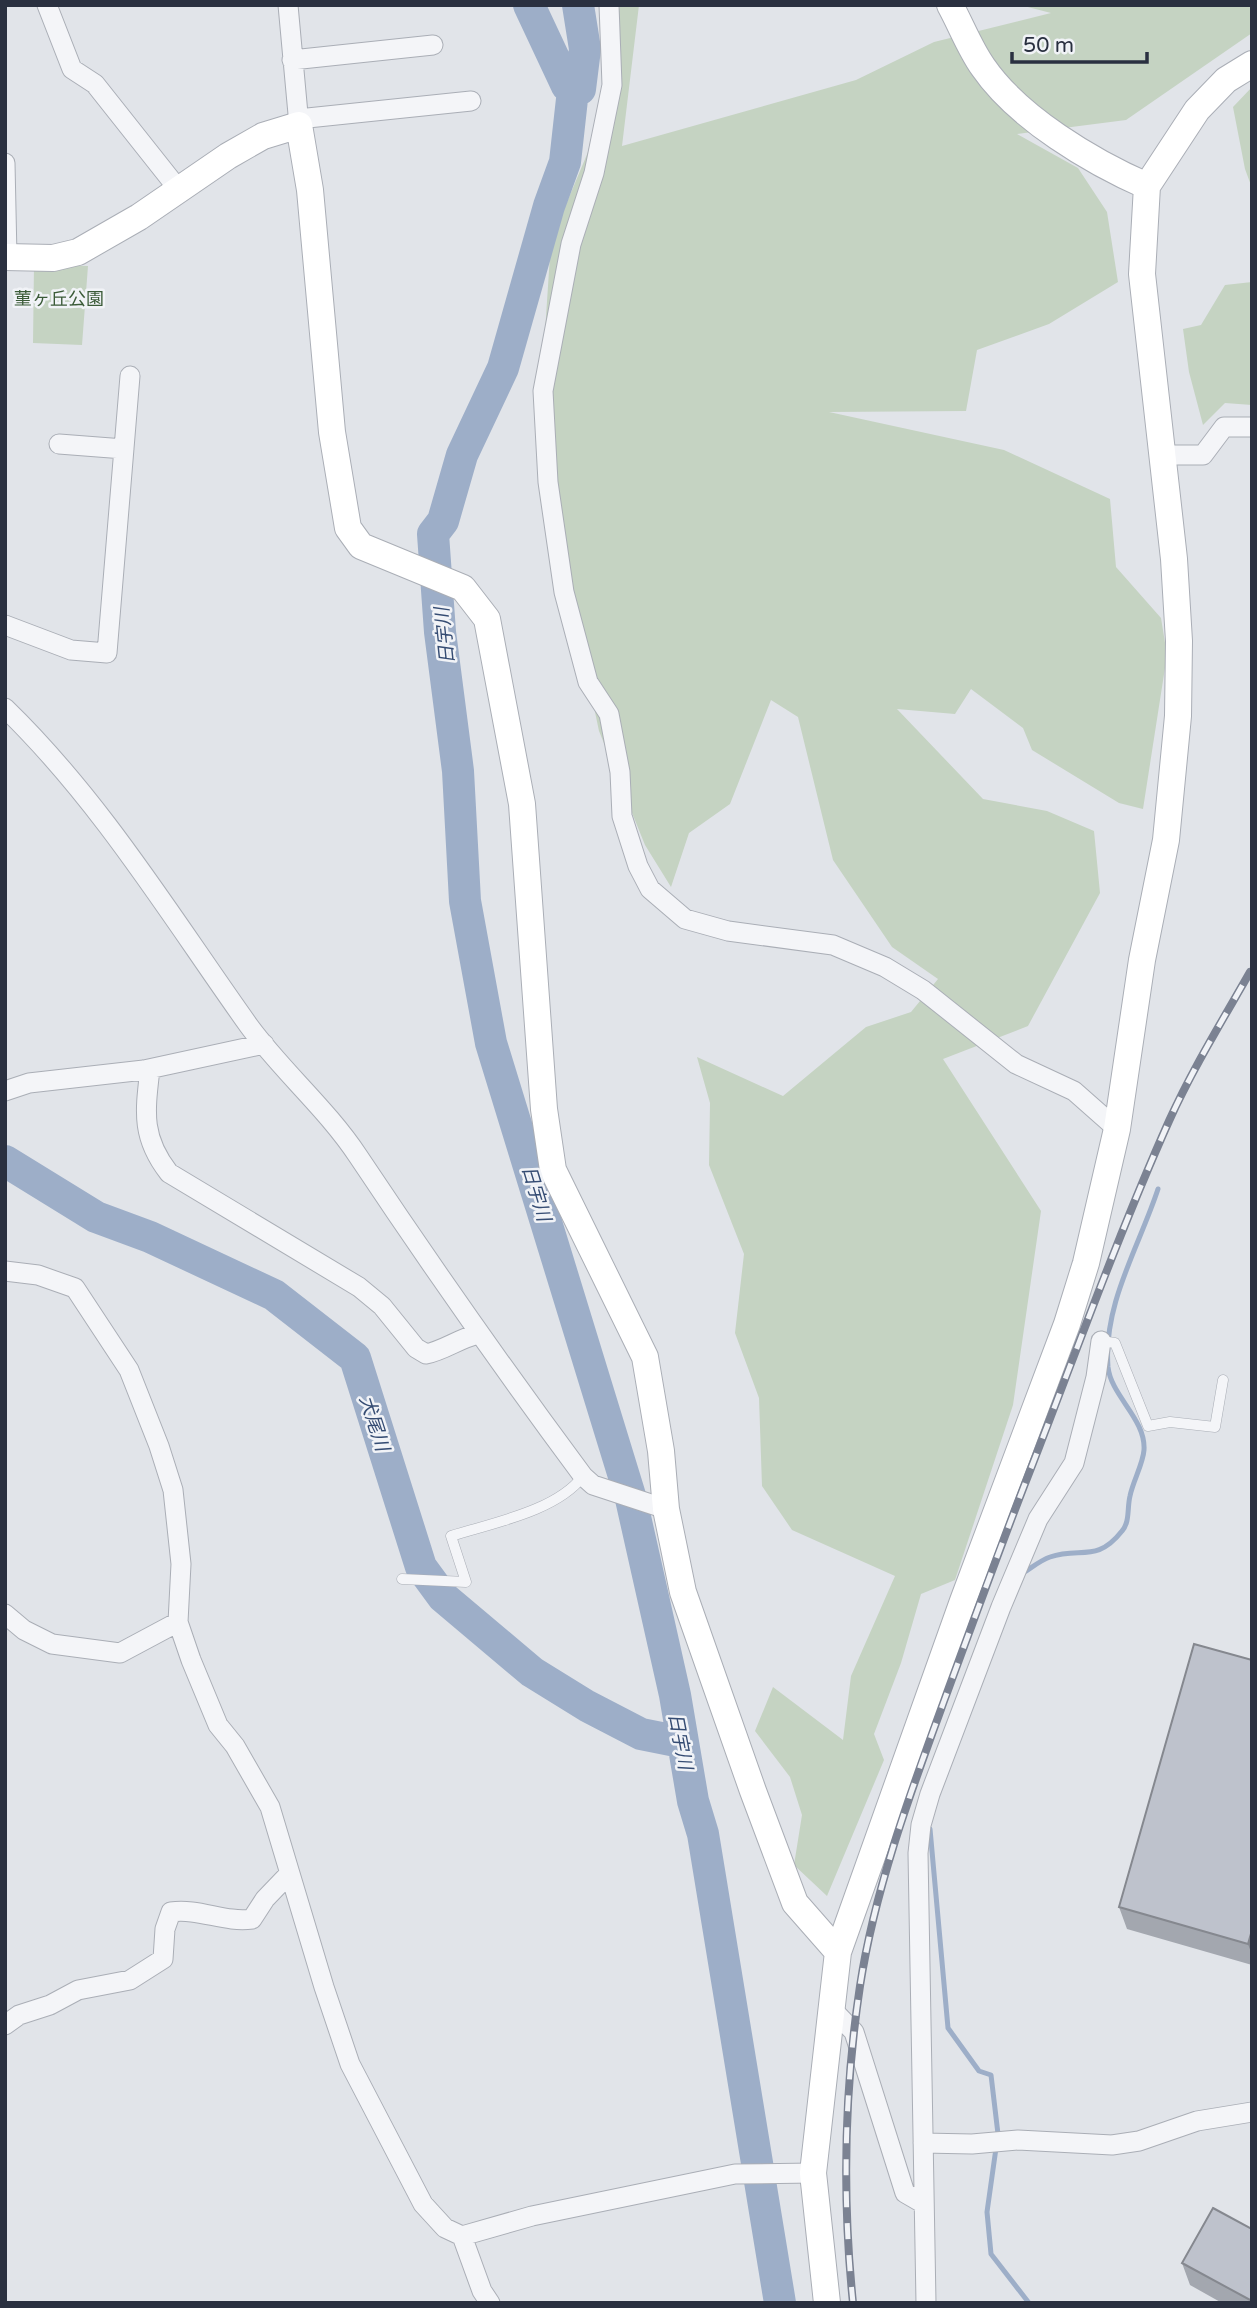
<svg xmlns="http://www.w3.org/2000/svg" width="1257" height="2308" viewBox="0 0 1257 2308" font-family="'Varela Round','Noto Sans JP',sans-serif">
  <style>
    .green { fill: #c5d3c2 }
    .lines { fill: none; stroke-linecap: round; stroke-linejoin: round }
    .stream { stroke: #9daec8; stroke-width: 5 }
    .river { stroke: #9daec8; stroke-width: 32 }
    .lane-casing { stroke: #aaaeb6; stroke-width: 11 }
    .street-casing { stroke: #aaaeb6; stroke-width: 21 }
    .secondary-casing { stroke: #aaaeb6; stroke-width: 28 }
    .lane { stroke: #f4f5f8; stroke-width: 10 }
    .street { stroke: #f4f5f8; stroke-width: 19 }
    .secondary { stroke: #fff; stroke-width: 26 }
    .rail-casing { stroke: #7b8292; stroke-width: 8 }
    .rail { stroke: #f1f3f7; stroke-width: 5; stroke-dasharray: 16; stroke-linecap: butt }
    .wall { fill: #a3a7af }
    .shaded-wall { fill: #85888f }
    .building { fill: #bec2cc; stroke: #85888f; stroke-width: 2 }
    .labels { text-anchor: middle; stroke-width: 5; stroke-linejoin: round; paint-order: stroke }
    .park-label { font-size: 18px; fill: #3b5b38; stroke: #f1f3f7 }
    .water-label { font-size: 19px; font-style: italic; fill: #354c73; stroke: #f1f3f7 }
  </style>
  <rect width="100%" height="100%" fill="#e1e4e9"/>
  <path class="green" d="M 620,5 L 639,5 L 622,146 L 856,80 L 934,42 L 1051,13 L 1020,5 L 1252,5 L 1252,33 L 1126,120 L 1017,134 L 1078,168 L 1107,212 L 1118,282 L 1049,324 L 977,350 L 966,411 L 829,412 L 1004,450 L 1110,499 L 1116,567 L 1161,618 L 1167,655 L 1143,809 L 1119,803 L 1032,750 L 1023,728 L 971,689 L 955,714 L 897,709 L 983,799 L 1047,811 L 1094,831 L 1100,893 L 1028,1026 L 943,1059 L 1041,1211 L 1013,1405 L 955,1580 L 921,1594 L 901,1663 L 874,1734 L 884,1760 L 827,1896 L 794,1865 L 802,1815 L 790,1777 L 755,1731 L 773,1687 L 843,1740 L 851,1676 L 895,1576 L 792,1530 L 762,1486 L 759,1398 L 735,1333 L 744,1254 L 709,1165 L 710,1103 L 697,1057 L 783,1096 L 866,1027 L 911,1012 L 938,979 L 892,947 L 833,860 L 798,717 L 771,700 L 730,804 L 689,833 L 671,887 L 645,845 L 599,731 L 538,440 L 551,240 L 588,152 Z
    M 1252,87 L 1252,188 L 1245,169 L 1233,107 Z
    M 34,265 L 88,266 L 82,345 L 33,343 Z
    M 1252,282 L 1252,405 L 1225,403 L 1203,425 L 1189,372 L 1183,329 L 1201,325 L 1225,285 Z"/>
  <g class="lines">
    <path class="stream" d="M 1023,1573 C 1031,1568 1041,1560 1050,1557 C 1080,1546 1096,1564 1122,1531 C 1130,1522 1127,1508 1130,1496 C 1133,1481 1143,1464 1144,1450 C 1146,1419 1111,1396 1108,1367 C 1103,1304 1139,1247 1158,1189
      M 930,1829 L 948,2028 L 979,2071 L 991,2075 L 998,2134 L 987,2212 L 991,2254 L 1029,2303"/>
    <path class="river" d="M 529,5 L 567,86 L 573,90
      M 573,90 L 565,162 L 549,206 L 503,368 L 462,455 L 443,521 L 433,534 L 440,632 L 458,771 L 465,901 L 491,1043 L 631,1499 L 675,1695 L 693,1801 L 703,1834 L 780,2303
      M 573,90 L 580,89 L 585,49 L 578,5
      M 5,1161 L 96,1217 L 150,1237 L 274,1295 L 355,1358 L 421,1567 L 443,1597 L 532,1672 L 587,1706 L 641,1734 L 681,1742"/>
    <defs>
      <path id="lane" d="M 1101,1341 L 1115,1343 L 1148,1426 L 1170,1422 L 1215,1427 L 1223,1380
        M 402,1579 L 466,1582 L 451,1536 C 492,1523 557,1511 583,1476"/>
      <path id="street" d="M 47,5 L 72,69 L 95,84 L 179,190
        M 288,5 L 299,125
        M 609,5 L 612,85 L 594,173 L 571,244 L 543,391 L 548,482 L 564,592 L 588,682 L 609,714 L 620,772 L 622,816 L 638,866 L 650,889 L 685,919 L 728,931 L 833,945 L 885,967 L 923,990 L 1016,1064 L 1074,1091 L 1117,1129
        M 292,60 L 433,45
        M 298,119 L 471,101
        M 5,163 L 7,257
        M 59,444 L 124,449
        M 1162,455 L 1203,455 L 1224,427 L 1252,427
        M 5,625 L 71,650 L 107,653 L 130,376
        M 5,708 C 101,801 172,918 249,1026 C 282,1071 327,1109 358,1156 C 430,1264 505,1371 583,1476 L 593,1485 L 666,1509
        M 150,1069 C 145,1112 141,1137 169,1173 L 359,1287 L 382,1306 L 416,1348 L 426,1354 C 445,1350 458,1339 478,1334
        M 5,1091 L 29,1083 L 144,1070 L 264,1044
        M 5,1271 L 38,1275 L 75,1288 L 129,1370 L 159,1446 L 173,1490 L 181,1564 L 178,1622 L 191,1660 L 218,1725 L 235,1746 L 270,1807 L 324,1987 L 350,2064 L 423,2204 L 445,2228 L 462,2236 L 532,2216 L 735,2174 L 813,2173
        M 5,1614 L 24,1630 L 52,1644 L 120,1653 L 178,1622
        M 830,2007 L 854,2032 L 905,2193 L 924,2204
        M 5,2025 L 19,2015 L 50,2005 L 78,1990 L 130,1980 L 163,1959 L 165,1929 L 171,1912 C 199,1908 225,1923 252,1919 L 265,1899 L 289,1874
        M 923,2143 L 972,2144 L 1018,2140 L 1112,2145 L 1139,2141 L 1197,2121 L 1252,2112
        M 462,2236 L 482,2291 L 490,2303
        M 926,2303 L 918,1853 L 921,1825 L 930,1794 L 1001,1607 L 1038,1519 L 1074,1463 L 1096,1377 L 1101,1341"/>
      <path id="secondary" d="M 950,5 C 961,25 970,49 983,67 C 1018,118 1092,162 1147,186
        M 5,257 L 53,258 L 78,252 L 139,217 L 228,156 L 263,136 L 299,125 L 310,190 L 332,432 L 348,528 L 361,546 L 463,588 L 487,619 L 522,804 L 544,1109 L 553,1170 L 645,1357 L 661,1451 L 666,1509 L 683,1592 L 753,1791 L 795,1903 L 838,1952 L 813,2173 L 827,2303
        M 838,1952 L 963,1601 L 1067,1324 L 1086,1263 L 1117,1129 L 1142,960 L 1166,840 L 1178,716 L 1179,641 L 1174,559 L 1142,274 L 1147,186 L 1197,110 L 1226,80 L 1252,64"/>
    </defs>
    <use href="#lane" class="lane-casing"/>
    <use href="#street" class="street-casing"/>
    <use href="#secondary" class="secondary-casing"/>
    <use href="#lane" class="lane"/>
    <use href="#street" class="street"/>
    <use href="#secondary" class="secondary"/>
    <defs>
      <path id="rail" d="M 853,2303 C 842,2196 844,2092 860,1986 C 875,1888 910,1794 944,1701 C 973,1622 1002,1542 1033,1463 C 1077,1349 1119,1233 1169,1121 C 1192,1070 1222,1021 1250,972"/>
    </defs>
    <use href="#rail" class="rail-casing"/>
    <use href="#rail" class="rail"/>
  </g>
  <path class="wall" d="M 1252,1660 L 1252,1965 L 1127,1929 L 1119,1907 Z
    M 1252,2229 L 1252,2303 L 1222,2303 L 1190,2285 L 1182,2263 Z"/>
  <path class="shaded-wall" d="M 1252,1930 L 1252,1955 L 1248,1944 Z"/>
  <path class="building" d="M 1194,1644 L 1252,1660 L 1252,1930 L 1248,1944 L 1119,1907 Z
    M 1213,2208 L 1252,2229 L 1252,2301 L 1182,2263 Z"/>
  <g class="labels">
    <g class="park-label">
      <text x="59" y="305">菫ヶ丘公園</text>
    </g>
    <g class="water-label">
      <text transform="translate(444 636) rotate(-96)" y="7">日宇川</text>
      <text transform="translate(537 1193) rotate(73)" y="7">日宇川</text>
      <text transform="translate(375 1423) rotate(72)" y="7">犬尾川</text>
      <text transform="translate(681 1741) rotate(79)" y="7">日宇川</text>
    </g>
  </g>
  <rect width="1257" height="2308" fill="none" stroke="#2a3040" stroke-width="14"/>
  <path d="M1012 52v10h135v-10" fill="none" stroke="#2a3040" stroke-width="3.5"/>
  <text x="1023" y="52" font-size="21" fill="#2a3040" stroke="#f1f3f7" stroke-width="5" paint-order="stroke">50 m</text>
</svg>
